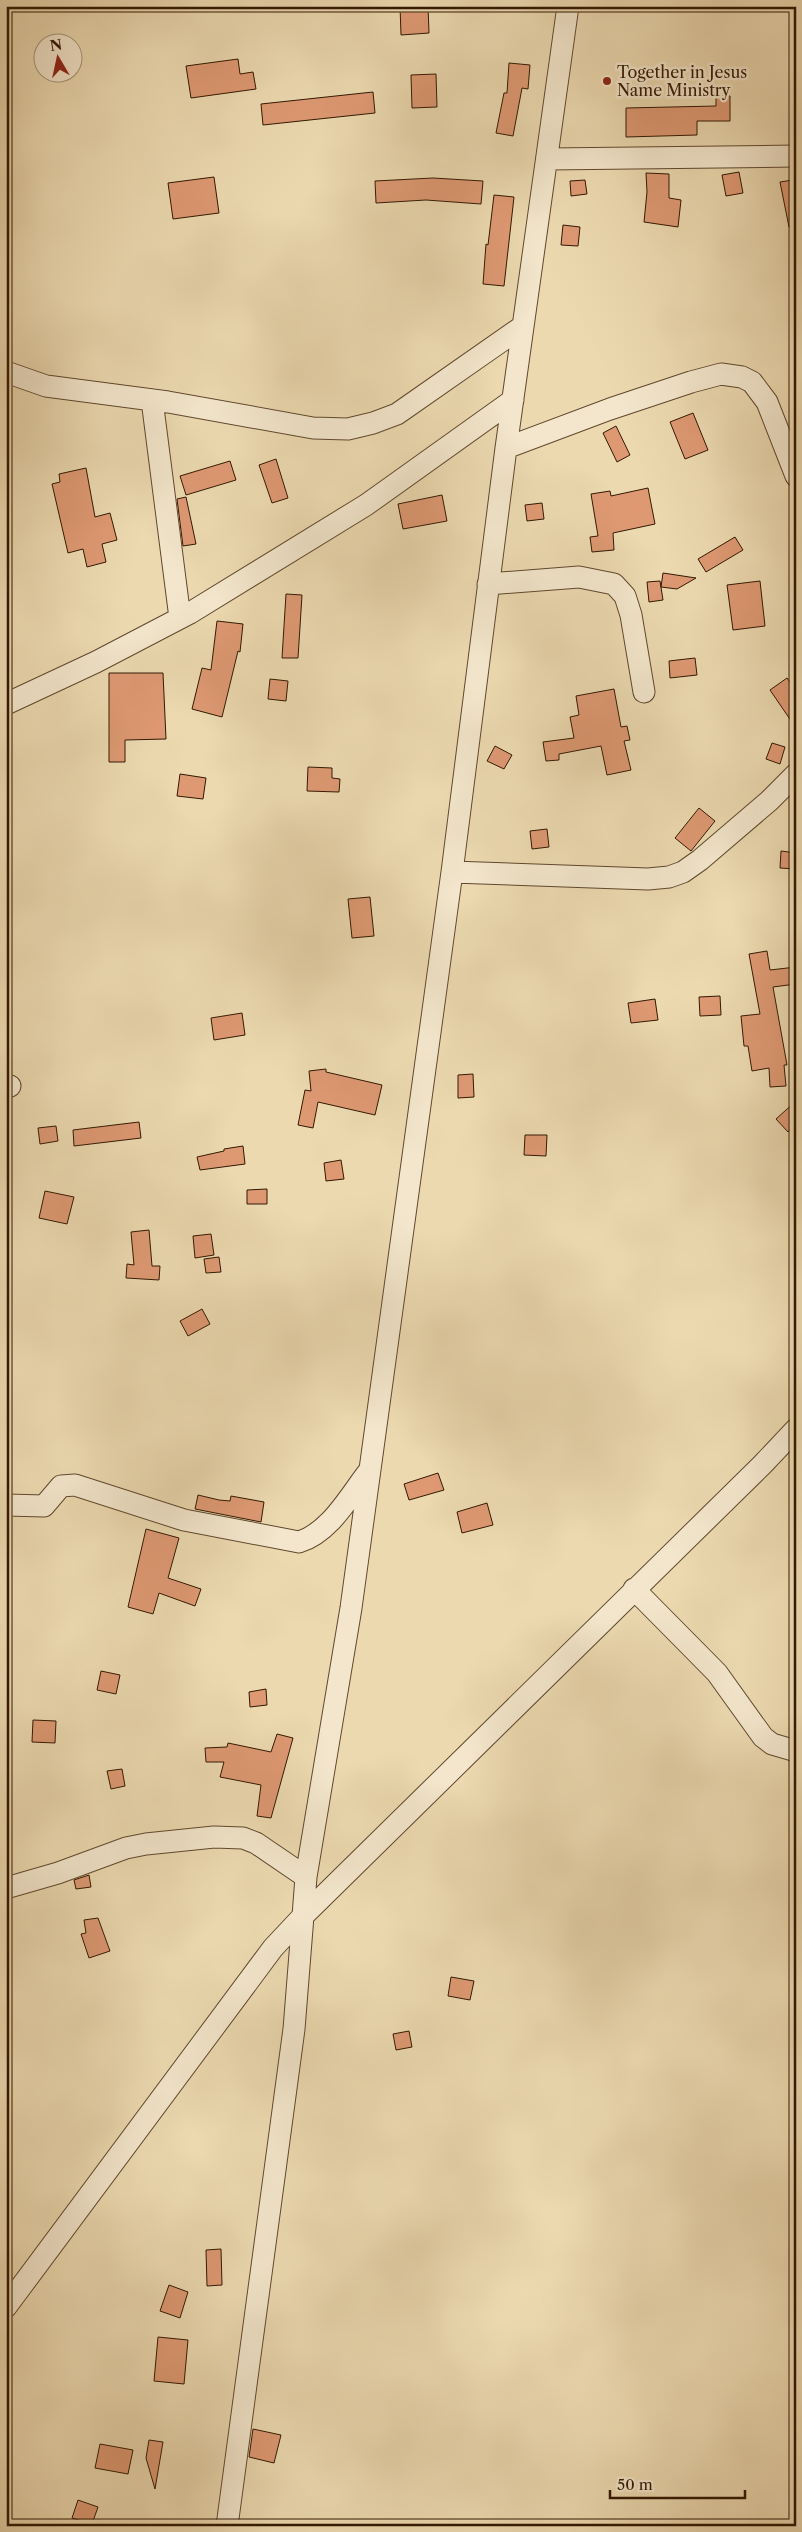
<svg xmlns="http://www.w3.org/2000/svg" width="802" height="2532" viewBox="0 0 802 2532" font-family="'Libre Caslon Text',serif">
  <style>
    .building { fill: #de9973; stroke: #321802 }
    .lines { fill: none; stroke-linecap: round; stroke-linejoin: round }
    .minor-casing { stroke: #60482e; stroke-width: 23 }
    .minor { stroke: #f3e6cc; stroke-width: 21 }
    .poi-dot { fill: #8f2418; stroke: #f3e6cc; stroke-width: 2 }
    .labels { text-anchor: middle; stroke-width: 5; stroke-linejoin: round; paint-order: stroke }
    .poi-label { font-size: 16px; fill: #321802; stroke: #f3e6cc; text-anchor: start }
  </style>
  <rect width="100%" height="100%" fill="#ecd9b0"/>
  <filter id="stains"><feTurbulence type="fractalNoise" baseFrequency=".004" numOctaves="4"/><feColorMatrix values="0 0 0 0 .2 0 0 0 0 .09 0 0 0 0 .02 0 0 0 .5 -.17"/></filter>
  <radialGradient id="worn" r=".72"><stop offset=".6" stop-color="#630" stop-opacity="0"/><stop offset="1" stop-color="#630" stop-opacity=".3"/></radialGradient>
  <path class="building" d="M 400,6 L 428,6 L 429,33 L 401,35 Z
    M 238,59 L 240,74 L 253,72 L 256,89 L 191,98 L 186,66 Z
    M 509,63 L 530,65 L 528,89 L 522,88 L 513,136 L 496,133 L 504,93 L 507,93 Z
    M 436,74 L 437,107 L 412,108 L 411,75 Z
    M 373,92 L 375,113 L 263,125 L 261,104 Z
    M 716,96 L 730,96 L 730,121 L 697,121 L 697,135 L 626,137 L 626,108 L 716,106 Z
    M 739,172 L 743,193 L 726,196 L 722,175 Z
    M 646,173 L 669,174 L 669,198 L 681,200 L 678,227 L 644,222 L 647,192 Z
    M 214,177 L 219,213 L 173,219 L 168,183 Z
    M 433,178 L 483,181 L 481,204 L 426,200 L 376,203 L 375,181 Z
    M 585,180 L 587,194 L 571,196 L 570,181 Z
    M 793,180 L 796,192 L 796,227 L 789,227 L 780,182 Z
    M 494,195 L 514,197 L 504,286 L 483,284 L 486,244 L 488,245 Z
    M 563,225 L 580,227 L 578,246 L 561,245 Z
    M 693,413 L 708,450 L 685,459 L 670,422 Z
    M 616,426 L 630,455 L 617,462 L 603,433 Z
    M 276,459 L 288,498 L 272,503 L 259,465 Z
    M 230,461 L 236,480 L 186,495 L 180,476 Z
    M 86,468 L 95,517 L 110,513 L 117,540 L 102,544 L 106,562 L 87,567 L 83,549 L 68,553 L 52,484 L 60,482 L 59,474 Z
    M 648,488 L 655,524 L 613,533 L 614,550 L 592,552 L 590,537 L 598,536 L 591,494 L 610,491 L 611,496 Z
    M 442,495 L 447,521 L 403,529 L 398,504 Z
    M 186,497 L 196,544 L 183,546 L 177,499 Z
    M 542,503 L 544,519 L 527,521 L 525,505 Z
    M 735,537 L 743,550 L 706,572 L 698,559 Z
    M 663,573 L 696,578 L 677,589 L 661,587 Z
    M 660,581 L 663,600 L 649,602 L 647,582 Z
    M 760,581 L 765,626 L 733,630 L 727,585 Z
    M 286,594 L 302,595 L 298,658 L 282,658 Z
    M 217,621 L 243,624 L 240,652 L 238,651 L 222,717 L 192,709 L 202,668 L 211,670 Z
    M 695,658 L 697,675 L 670,678 L 669,661 Z
    M 109,673 L 163,673 L 166,739 L 125,740 L 125,762 L 109,762 Z
    M 787,678 L 796,690 L 796,728 L 770,690 Z
    M 270,679 L 288,681 L 286,701 L 268,699 Z
    M 614,689 L 621,727 L 627,726 L 630,740 L 624,741 L 631,770 L 607,775 L 601,746 L 559,754 L 559,760 L 546,761 L 543,742 L 574,738 L 570,717 L 579,715 L 576,696 Z
    M 772,743 L 785,747 L 780,764 L 766,759 Z
    M 495,746 L 512,755 L 504,769 L 487,761 Z
    M 308,767 L 332,768 L 332,778 L 340,779 L 339,792 L 307,791 Z
    M 180,774 L 206,778 L 203,799 L 177,796 Z
    M 699,808 L 715,821 L 691,851 L 675,838 Z
    M 547,829 L 549,847 L 532,849 L 530,831 Z
    M 781,851 L 796,853 L 796,869 L 780,868 Z
    M 370,897 L 374,936 L 352,938 L 348,899 Z
    M 767,951 L 770,970 L 796,967 L 796,984 L 773,987 L 787,1065 L 784,1065 L 786,1086 L 770,1087 L 769,1068 L 752,1071 L 748,1046 L 744,1046 L 741,1016 L 760,1014 L 749,954 Z
    M 720,996 L 721,1015 L 700,1016 L 699,997 Z
    M 655,999 L 658,1020 L 631,1023 L 628,1003 Z
    M 242,1013 L 245,1035 L 214,1040 L 211,1018 Z
    M 326,1069 L 326,1072 L 382,1085 L 375,1115 L 318,1102 L 313,1128 L 298,1125 L 305,1090 L 311,1091 L 309,1071 Z
    M 473,1074 L 474,1097 L 458,1098 L 458,1075 Z
    M 796,1101 L 796,1125 L 788,1132 L 776,1119 Z
    M 139,1122 L 141,1138 L 74,1146 L 73,1130 Z
    M 56,1126 L 58,1141 L 40,1144 L 38,1128 Z
    M 525,1135 L 547,1135 L 546,1156 L 524,1155 Z
    M 243,1146 L 245,1164 L 200,1170 L 197,1157 L 224,1151 L 224,1149 Z
    M 341,1160 L 344,1179 L 326,1181 L 324,1163 Z
    M 267,1189 L 267,1204 L 247,1204 L 247,1190 Z
    M 45,1191 L 74,1197 L 67,1224 L 39,1218 Z
    M 149,1230 L 152,1266 L 160,1266 L 159,1280 L 126,1278 L 127,1264 L 134,1265 L 131,1232 Z
    M 211,1234 L 214,1255 L 195,1258 L 193,1236 Z
    M 219,1257 L 221,1272 L 206,1273 L 204,1259 Z
    M 202,1309 L 210,1324 L 188,1336 L 180,1321 Z
    M 438,1473 L 444,1490 L 409,1500 L 404,1484 Z
    M 198,1495 L 219,1500 L 230,1501 L 231,1496 L 264,1502 L 261,1522 L 195,1509 Z
    M 487,1503 L 493,1525 L 462,1533 L 457,1512 Z
    M 146,1529 L 179,1538 L 168,1578 L 201,1589 L 195,1606 L 159,1593 L 153,1614 L 128,1607 Z
    M 101,1671 L 120,1675 L 116,1694 L 97,1690 Z
    M 266,1689 L 267,1705 L 250,1707 L 249,1692 Z
    M 33,1720 L 56,1721 L 55,1743 L 32,1742 Z
    M 277,1734 L 293,1738 L 271,1818 L 257,1816 L 261,1785 L 220,1777 L 224,1762 L 206,1762 L 205,1748 L 227,1747 L 228,1743 L 271,1752 Z
    M 122,1769 L 125,1786 L 111,1789 L 107,1771 Z
    M 89,1875 L 91,1887 L 76,1889 L 74,1880 Z
    M 98,1918 L 110,1951 L 89,1958 L 81,1934 L 86,1933 L 84,1920 Z
    M 451,1977 L 474,1981 L 470,2000 L 448,1996 Z
    M 409,2031 L 412,2047 L 396,2050 L 393,2034 Z
    M 221,2249 L 222,2285 L 207,2286 L 206,2250 Z
    M 169,2285 L 188,2292 L 180,2318 L 160,2311 Z
    M 158,2337 L 188,2340 L 184,2384 L 154,2381 Z
    M 253,2429 L 281,2435 L 274,2463 L 249,2457 Z
    M 149,2440 L 163,2442 L 155,2489 L 146,2458 Z
    M 100,2444 L 133,2450 L 128,2474 L 95,2468 Z
    M 78,2500 L 98,2507 L 92,2524 L 72,2518 Z"/>
  <g class="lines">
    <defs>
      <path id="minor" d="M 548,159 L 796,156
        M 6,372 L 46,386 L 168,402 L 313,428 L 348,429 L 373,423 L 397,414 L 523,326
        M 152,400 L 180,618
        M 506,448 L 610,409 L 691,382 L 721,374 L 742,377 L 752,382 L 767,402 L 796,476
        M 488,584 L 579,577 L 614,584 L 625,596 L 631,615 L 644,692
        M 6,704 L 96,662 L 190,613 L 366,505 L 513,400
        M 452,872 L 648,879 L 669,877 L 683,872 L 700,860 L 769,801 L 796,774
        M 6,1086 L 10,1086
        M 6,1505 L 44,1506 L 61,1486 L 75,1485 L 184,1520 L 299,1542 C 330,1533 350,1495 369,1471
        M 634,1589 L 717,1673 L 763,1737 L 772,1744 L 796,1751
        M 6,1888 L 58,1873 L 126,1848 L 146,1844 L 214,1837 L 243,1838 L 256,1843 L 306,1877
        M 6,2307 L 273,1948 L 303,1916 L 306,1877 L 351,1608 L 452,872 L 506,448 L 568,6
        M 227,2526 L 294,2029 L 303,1916 L 762,1465 L 796,1429"/>
    </defs>
    <use href="#minor" class="minor-casing"/>
    <use href="#minor" class="minor"/>
  </g>
  <circle class="poi-dot" cx="607" cy="81" r="5"/>
  <g class="labels">
    <g class="poi-label">
      <text x="617" y="78">Together in Jesus<tspan x="617" dy="18">Name Ministry</tspan></text>
    </g>
  </g>
  <rect width="802" height="2532" fill="none" stroke="#ecd9b0" stroke-width="25"/>
  <rect x="8" y="8" width="787" height="2517" fill="none" stroke="#321802" stroke-width="2.5"/>
  <rect x="12" y="12" width="777" height="2507" fill="none" stroke="#321802"/>
  <g transform="translate(58 58) rotate(351)"><circle r="24" fill="#f3e6cc" stroke="#a6947b"/>
  <path d="M0-4L9 19L0 12L-9 19Z" fill="#8f2418"/>
  <text y="-8" font-size="14" font-weight="bold" text-anchor="middle" fill="#321802">N</text>
  </g>
  <path d="M610 2490v8h135v-8" fill="none" stroke="#321802" stroke-width="2.5"/>
  <text x="617" y="2490" font-size="15" fill="#321802" stroke="#f3e6cc" stroke-width="4" paint-order="stroke">50 m</text>
  <rect width="100%" height="100%" filter="url(#stains)"/>
  <rect width="100%" height="100%" fill="url(#worn)"/>
</svg>
